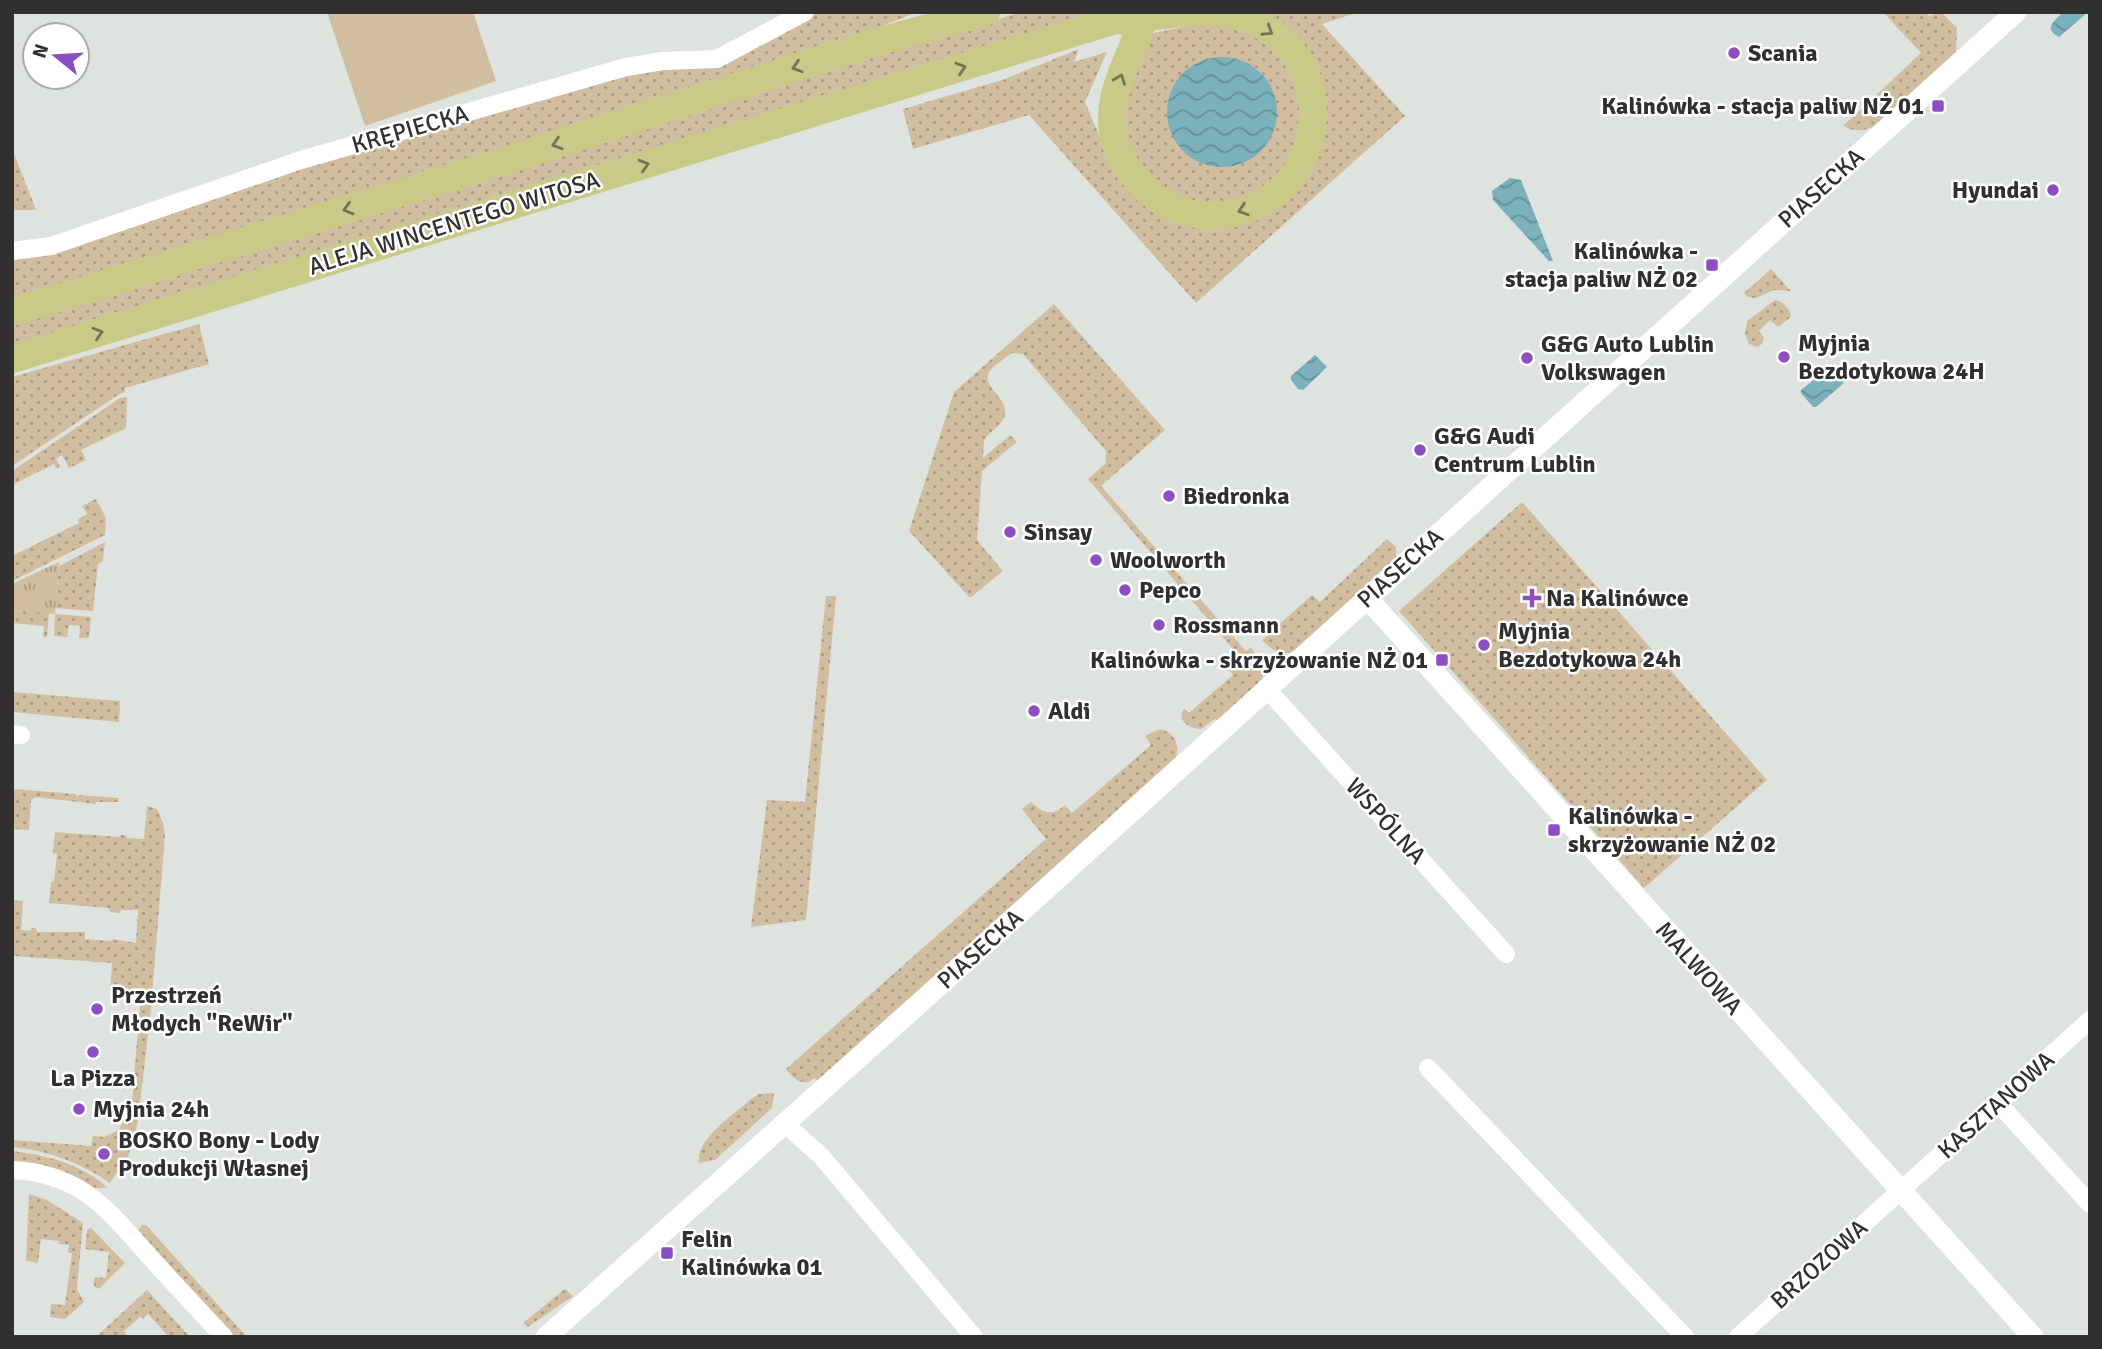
<svg xmlns="http://www.w3.org/2000/svg" width="2102" height="1349" viewBox="0 0 2102 1349" font-family="Signika,sans-serif">
  <style>
    .grass { fill: url(#grass-dots) }
    .park { fill: url(#park-tufts) }
    .pitch { fill: #d1bea1 }
    .water { fill: url(#water-waves) }
    .lines { fill: none; stroke-linecap: round; stroke-linejoin: round }
    .minor { stroke: #fff; stroke-width: 18 }
    .tertiary { stroke: #fff; stroke-width: 21 }
    .primary { stroke: #c9ca87; stroke-width: 28 }
    .oneway { stroke: #747557 }
    .poi-dot { fill: #8e4ec3; stroke: #fff; stroke-width: 2.5 }
    .labels { text-anchor: middle; stroke-width: 5; stroke-linejoin: round; paint-order: stroke }
    .poi-label { font-size: 24px; font-weight: bold; fill: #2f302f; stroke: #fff; text-anchor: start }
    .street-label { font-size: 24px; fill: #2f302f; stroke: #fff }
  </style>
  <defs>
    <pattern id="grass-dots" width="8" height="8" patternUnits="userSpaceOnUse" patternTransform="scale(1.75)"><rect width="8" height="8" fill="#d1bea1"/><path d="M2 2h.1M6 6h.1" fill="none" stroke="#aa9b84" stroke-width="1.8" stroke-linecap="round"/></pattern>
    <pattern id="park-tufts" width="24" height="20" patternUnits="userSpaceOnUse" patternTransform="scale(1.75)"><rect width="24" height="20" fill="#d1bea1"/><path d="M3 7l-1-3M5 7V3M7 7l1-3M15 17l-1-3M17 17v-4M19 17l1-3" fill="none" stroke="#aa9b84"/></pattern>
    <pattern id="water-waves" width="16" height="10" patternUnits="userSpaceOnUse" patternTransform="scale(1.75)"><rect width="16" height="10" fill="#7bb1ba"/><path d="M0 5q4-4 8 0t8 0" fill="none" stroke="#659098"/></pattern>
  </defs>
  <rect width="100%" height="100%" fill="#dfe3df"/>
  <path class="grass" d="M 819,12 L 917,12 L 880,27 L 527,140 L 12,300 L 12,255 L 640,67 L 683,63 Z
    M 1021,12 L 1105,12 L 12,351 L 12,319 Z
    M 1256,12 L 1359,12 L 1322,24 L 1405,116 L 1196,303 L 1029,115 L 913,149 L 903,109 L 1002,80 L 1079,49 L 1074,62 L 1107,52 L 1085,102 L 1102,142 L 1218,229 C 1231,227 1244,226 1256,220 C 1306,198 1335,143 1322,89 Z
    M 1883,12 L 1925,12 L 1930,17 L 1936,12 L 1941,12 L 1957,28 L 1956,52 L 1873,127 C 1862,132 1853,131 1843,126 L 1921,53 Z
    M 1204,21 L 1253,33 L 1283,58 L 1302,100 L 1295,150 L 1268,186 L 1229,205 L 1184,200 L 1145,175 L 1128,148 L 1123,103 L 1148,34 L 1188,26 Z
    M 12,148 L 36,210 L 12,210 Z
    M 1771,269 L 1791,291 L 1774,290 L 1756,298 L 1747,297 L 1744,293 Z
    M 1775,300 C 1783,301 1791,310 1791,317 L 1778,327 L 1770,320 L 1759,331 L 1764,338 L 1762,344 L 1757,347 L 1749,344 L 1745,334 L 1747,321 Z
    M 1054,304 L 1165,430 L 1101,486 L 1246,651 L 1251,648 C 1259,659 1265,665 1262,679 L 1219,722 L 1215,719 L 1201,729 C 1189,729 1176,720 1184,709 L 1189,713 L 1233,675 L 1227,667 L 1239,656 L 1088,479 L 1106,463 L 1106,451 L 1023,354 L 1011,353 C 1005,359 995,364 990,371 C 979,386 1009,398 1005,415 C 1003,425 990,431 984,440 L 983,458 L 1010,435 L 1017,442 L 982,471 L 977,540 L 1003,571 L 970,598 L 909,531 L 954,392 Z
    M 199,324 L 209,364 L 125,388 L 125,392 L 118,395 L 12,466 L 12,377 Z
    M 127,397 L 126,428 L 81,450 L 86,460 L 69,468 L 62,455 L 56,459 L 60,467 L 57,469 L 54,464 L 12,485 L 12,471 L 120,398 Z
    M 96,499 L 106,518 L 105,535 L 12,581 L 12,556 L 79,523 L 78,519 L 87,514 L 82,506 Z
    M 1522,502 L 1767,780 L 1644,888 L 1399,611 Z
    M 1387,539 L 1396,547 L 1396,557 L 1297,650 C 1282,658 1273,651 1262,640 L 1312,595 L 1320,602 Z
    M 105,542 L 103,561 L 98,564 L 93,611 L 55,608 L 59,566 Z
    M 826,596 L 836,596 L 806,920 L 751,927 L 767,800 L 805,802 Z
    M 12,610 L 49,613 L 47,637 L 43,637 L 44,626 L 12,623 Z
    M 55,614 L 91,617 L 89,638 L 79,638 L 80,626 L 69,625 L 67,637 L 54,636 Z
    M 12,692 L 120,701 L 119,722 L 12,712 Z
    M 1160,729 C 1173,732 1181,744 1176,757 L 818,1081 L 815,1078 C 803,1087 794,1080 786,1069 L 1046,839 L 1022,809 L 1031,802 C 1042,813 1053,817 1065,805 L 1072,813 L 1151,745 L 1145,736 Z
    M 14,789 L 76,794 L 76,796 L 80,795 L 119,798 L 118,802 L 96,802 L 96,804 L 35,797 L 31,800 L 29,830 L 12,829 Z
    M 147,806 L 157,809 L 163,823 L 165,835 L 151,1008 L 138,1122 L 128,1156 L 110,1183 C 79,1162 49,1151 12,1147 L 12,1140 L 91,1146 L 93,1136 L 104,1137 L 119,1130 L 126,1114 L 131,1114 L 141,993 L 110,990 L 112,963 L 12,956 L 12,900 L 23,901 L 21,930 L 31,931 L 32,928 L 36,928 L 37,932 L 85,932 L 85,939 L 111,941 L 112,939 L 136,943 L 138,910 L 121,910 L 120,913 L 110,912 L 109,908 L 49,903 L 51,882 L 54,881 L 57,854 L 53,853 L 55,832 L 119,837 L 120,835 L 126,835 L 127,838 L 144,839 Z
    M 774,1093 L 772,1108 L 715,1160 L 699,1163 C 695,1139 734,1115 751,1099 L 759,1094 Z
    M 12,1151 C 46,1155 81,1164 107,1187 C 88,1194 37,1164 12,1161 Z
    M 29,1194 L 47,1200 L 83,1223 L 77,1289 L 84,1302 L 65,1319 L 50,1317 L 51,1304 L 65,1305 L 72,1253 L 68,1253 L 69,1245 L 59,1244 L 59,1241 L 41,1239 L 38,1263 L 26,1261 Z
    M 142,1225 L 146,1225 L 247,1337 L 233,1337 L 138,1231 Z
    M 91,1228 L 125,1263 L 99,1289 L 94,1286 L 94,1277 L 106,1278 L 109,1252 L 85,1249 L 87,1230 Z
    M 565,1289 L 573,1296 L 528,1327 L 523,1323 Z
    M 147,1290 L 190,1337 L 169,1337 L 148,1314 L 143,1319 L 140,1317 L 124,1331 L 126,1333 L 123,1337 L 96,1337 Z"/>
  <path class="park" d="M 59,562 L 55,614 L 12,610 L 12,584 Z"/>
  <path class="pitch" d="M 327,12 L 473,12 L 496,81 L 365,126 Z"/>
  <path class="water" d="M 2063,12 L 2088,12 L 2059,37 C 2043,29 2054,21 2063,12 Z
    M1167 112a55 55 0 1 1 110 0a55 55 0 1 1-110 0Z
    M 1510,178 L 1521,180 L 1553,261 L 1549,261 L 1493,200 L 1492,191 Z
    M 1315,355 L 1327,367 L 1303,390 L 1298,389 L 1291,380 L 1291,376 Z
    M 1830,367 L 1833,367 L 1844,383 L 1816,407 L 1813,407 L 1801,393 L 1801,390 Z"/>
  <g class="lines">
    <path class="minor" d="M 12,251 L 51,246 L 301,160 L 626,67 L 663,61 L 717,59 L 805,12
      M 1266,688 L 1506,954
      M 12,734 L 21,735
      M 1428,1068 L 1685,1337
      M 1998,1103 L 2090,1204
      M 784,1123 L 821,1156 L 974,1337
      M 12,1170 C 81,1173 108,1210 150,1257 C 174,1284 199,1310 224,1337
      M 1738,1337 L 2090,1020"/>
    <path class="tertiary" d="M 1367,598 L 2033,1337
      M 546,1337 L 932,992 L 2016,12"/>
    <path class="primary" d="M 1123,21 C 1159,16 1198,7 1234,15 C 1346,42 1336,202 1222,215 C 1199,217 1175,212 1157,198 C 1131,179 1111,151 1112,118 C 1112,81 1136,48 1145,12
      M 12,312 L 488,166 L 862,46 L 986,12
      M 12,359 L 1141,12"/>
  </g>
  <defs><path id="oneway-chevron" d="M-2-3.5L2.5 0L-2 3.5" fill="none" stroke-width="1.6" stroke-linecap="round" stroke-linejoin="round" transform="scale(1.75)"/></defs>
  <g class="oneway">
    <use href="#oneway-chevron" transform="translate(1268 31) rotate(33)"/>
    <use href="#oneway-chevron" transform="translate(797 67) rotate(162)"/>
    <use href="#oneway-chevron" transform="translate(961 68) rotate(-17)"/>
    <use href="#oneway-chevron" transform="translate(1120 79) rotate(-69)"/>
    <use href="#oneway-chevron" transform="translate(557 144) rotate(162)"/>
    <use href="#oneway-chevron" transform="translate(644 165) rotate(-17)"/>
    <use href="#oneway-chevron" transform="translate(348 209) rotate(163)"/>
    <use href="#oneway-chevron" transform="translate(1243 210) rotate(162)"/>
    <use href="#oneway-chevron" transform="translate(98 333) rotate(-17)"/>
  </g>
  <g class="poi-dot">
    <circle cx="1734" cy="53" r="7"/>
    <rect x="1931" y="99" width="14" height="14" rx="3.5"/>
    <circle cx="2053" cy="190" r="7"/>
    <rect x="1705" y="258" width="14" height="14" rx="3.5"/>
    <circle cx="1784" cy="357" r="7"/>
    <circle cx="1527" cy="358" r="7"/>
    <circle cx="1420" cy="450" r="7"/>
    <circle cx="1169" cy="496" r="7"/>
    <circle cx="1010" cy="532" r="7"/>
    <circle cx="1096" cy="560" r="7"/>
    <circle cx="1125" cy="590" r="7"/>
    <path d="M1528.5 587.5h7v7h7v7h-7v7h-7v-7h-7v-7h7z"/>
    <circle cx="1159" cy="625" r="7"/>
    <circle cx="1484" cy="645" r="7"/>
    <rect x="1435" y="653" width="14" height="14" rx="3.5"/>
    <circle cx="1034" cy="711" r="7"/>
    <rect x="1547" y="823" width="14" height="14" rx="3.5"/>
    <circle cx="97" cy="1009" r="7"/>
    <circle cx="93" cy="1052" r="7"/>
    <circle cx="79" cy="1109" r="7"/>
    <circle cx="104" cy="1154" r="7"/>
    <rect x="660" y="1246" width="14" height="14" rx="3.5"/>
  </g>
  <g class="labels">
    <g class="poi-label">
      <text x="1748" y="61">Scania</text>
      <text x="1924" y="114" text-anchor="end">Kalinówka - stacja paliw NŻ 01</text>
      <text x="2039" y="198" text-anchor="end">Hyundai</text>
      <text x="1698" y="259" text-anchor="end">Kalinówka -<tspan x="1698" dy="28">stacja paliw NŻ 02</tspan></text>
      <text x="1798" y="351">Myjnia<tspan x="1798" dy="28">Bezdotykowa 24H</tspan></text>
      <text x="1541" y="352">G&amp;G Auto Lublin<tspan x="1541" dy="28">Volkswagen</tspan></text>
      <text x="1434" y="444">G&amp;G Audi<tspan x="1434" dy="28">Centrum Lublin</tspan></text>
      <text x="1183" y="504">Biedronka</text>
      <text x="1024" y="540">Sinsay</text>
      <text x="1110" y="568">Woolworth</text>
      <text x="1139" y="598">Pepco</text>
      <text x="1546" y="606">Na Kalinówce</text>
      <text x="1173" y="633">Rossmann</text>
      <text x="1498" y="639">Myjnia<tspan x="1498" dy="28">Bezdotykowa 24h</tspan></text>
      <text x="1428" y="668" text-anchor="end">Kalinówka - skrzyżowanie NŻ 01</text>
      <text x="1048" y="719">Aldi</text>
      <text x="1568" y="824">Kalinówka -<tspan x="1568" dy="28">skrzyżowanie NŻ 02</tspan></text>
      <text x="111" y="1003">Przestrzeń<tspan x="111" dy="28">Młodych "ReWir"</tspan></text>
      <text x="93" y="1086" text-anchor="middle">La Pizza</text>
      <text x="93" y="1117">Myjnia 24h</text>
      <text x="118" y="1148">BOSKO Bony - Lody<tspan x="118" dy="28">Produkcji Własnej</tspan></text>
      <text x="681" y="1247">Felin<tspan x="681" dy="28">Kalinówka 01</tspan></text>
    </g>
    <g class="street-label">
      <text transform="translate(410 129) rotate(-16)" y="8">KRĘPIECKA</text>
      <text transform="translate(1821 188) rotate(-42)" y="8">PIASECKA</text>
      <text transform="translate(454 223) rotate(-17)" y="8">ALEJA WINCENTEGO WITOSA</text>
      <text transform="translate(1400 568) rotate(-42)" y="8">PIASECKA</text>
      <text transform="translate(1386 821) rotate(48)" y="8">WSPÓLNA</text>
      <text transform="translate(980 949) rotate(-42)" y="8">PIASECKA</text>
      <text transform="translate(1699 968) rotate(48)" y="8">MALWOWA</text>
      <text transform="translate(1996 1105) rotate(-42)" y="8">KASZTANOWA</text>
      <text transform="translate(1819 1264) rotate(-42)" y="8">BRZOZOWA</text>
    </g>
  </g>
  <rect width="2102" height="1349" fill="none" stroke="#2f302f" stroke-width="28"/>
  <g transform="translate(56 56) rotate(288)"><circle r="33" fill="#ffffff" stroke="#acacac" stroke-width="2"/>
  <path d="M0-5L12 26L0 18L-12 26Z" fill="#8e4ec3"/>
  <text y="-10" font-size="19" font-weight="bold" text-anchor="middle" fill="#2f302f">N</text>
  </g>
</svg>
